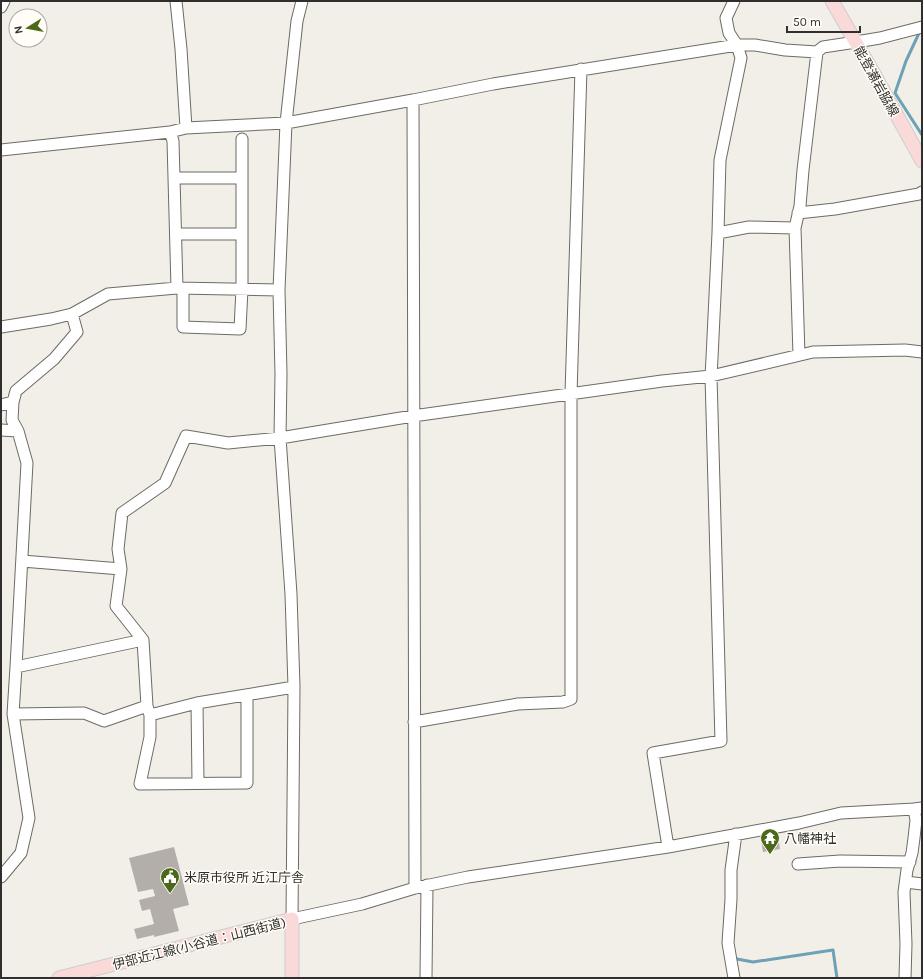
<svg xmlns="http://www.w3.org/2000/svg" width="923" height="979" viewBox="0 0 923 979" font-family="Karla,'Noto Sans JP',sans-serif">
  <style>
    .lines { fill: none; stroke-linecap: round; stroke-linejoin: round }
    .stream { stroke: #6da1b6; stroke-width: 3 }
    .building { fill: #b4aeaa }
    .minor-casing { stroke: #6d6b65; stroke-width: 13 }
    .major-casing { stroke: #cdcdcd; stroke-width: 15 }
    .minor { stroke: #fff; stroke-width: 11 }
    .major { stroke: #fad9d9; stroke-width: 13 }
    .labels { text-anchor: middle; stroke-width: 3; stroke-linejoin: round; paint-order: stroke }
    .street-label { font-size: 13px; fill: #302f2d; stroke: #fffdf6 }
    .poi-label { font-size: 13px; fill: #302f2d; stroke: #fffdf6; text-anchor: start }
  </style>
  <rect width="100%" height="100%" fill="#f2efe8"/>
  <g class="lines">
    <path class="stream" d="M 920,31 L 906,61 L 895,93 L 922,135
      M 737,959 L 753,962 L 833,950 L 837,978"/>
  </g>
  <path class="building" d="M 777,830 L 780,849 L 763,852 L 760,833 Z
    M 174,847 L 189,905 L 173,909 L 179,931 L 154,937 L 154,935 L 137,939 L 134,929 L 154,924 L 150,909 L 142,911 L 139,900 L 155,896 L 153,889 L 138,892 L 129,858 Z"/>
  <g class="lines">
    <defs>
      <path id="minor" d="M 176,1 L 181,49 L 186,128 L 286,123 L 413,100 L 415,888
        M 302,1 L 297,21 L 286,123 L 279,290 L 281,374 L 280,438 L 291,594 L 294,687 L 292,919 L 362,904 L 415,888 L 468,877 L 668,847 L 799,823 L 841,813 L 914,809 L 922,808
        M 1,7 L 4,1
        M 413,100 L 493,84 L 737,45 L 755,45 L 785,50 L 817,52
        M 1,150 L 170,132
        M 174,178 L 242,178
        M 798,213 L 835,209 L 919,194 L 922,192
        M 795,228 L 799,355
        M 718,233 L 749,227 L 795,228 L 800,206 L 803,170 L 817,52 L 823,47 L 856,42 L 880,38 L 922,27
        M 176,234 L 241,234
        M 177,288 L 173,141 L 170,132 L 186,128
        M 183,289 L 183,327 L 240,329 L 242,289 L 242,139
        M 1,327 L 51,319 L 72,314 L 108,294 L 177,288 L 279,290
        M 1,405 L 13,402
        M 1,430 L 18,431
        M 22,561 L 121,569
        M 16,667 L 143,640
        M 247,695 L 247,783 L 140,784 L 150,737 L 150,715 L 147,706 L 143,640 L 116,606 L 121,569 L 118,549 L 122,513 L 165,483 L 186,436 L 228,443 L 280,438 L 413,416 L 662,381 L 711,376 L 813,352 L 905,350 L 922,352
        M 197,703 L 198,783
        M 13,714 L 84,713 L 104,721 L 147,706
        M 150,715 L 197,703 L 294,687
        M 414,722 L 518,704 L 563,702 L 571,699 L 571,394 L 581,69
        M 668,847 L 653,753 L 721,741 L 711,376 L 712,358 L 718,233 L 720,160 L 741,58 L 737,45 L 729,33 L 726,18 L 734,1
        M 798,864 L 840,861 L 910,862
        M 1,877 L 21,853 L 29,818 L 13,714 L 16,667 L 27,463 L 18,431 L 12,420 L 13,402 L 16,391 L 54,359 L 77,332 L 72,314
        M 906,882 L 922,884
        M 426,978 L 427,885
        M 734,978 L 728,943 L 731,899 L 731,870 L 736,834
        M 905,978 L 906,944 L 904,892 L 907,870 L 912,853 L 914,838 L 916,820 L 914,809"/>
      <path id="major" d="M 832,1 L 874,74 L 922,161
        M 59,978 L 292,919 L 292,978"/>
    </defs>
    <use href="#minor" class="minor-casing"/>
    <use href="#major" class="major-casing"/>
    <use href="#minor" class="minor"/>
    <use href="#major" class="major"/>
  </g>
  <defs>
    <symbol id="temple-pin" viewBox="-11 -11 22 30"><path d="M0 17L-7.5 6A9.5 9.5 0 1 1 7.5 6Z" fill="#4c681a" stroke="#fffdf6"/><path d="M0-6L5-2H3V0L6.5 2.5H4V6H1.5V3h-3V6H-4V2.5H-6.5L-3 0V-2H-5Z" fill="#fff"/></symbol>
    <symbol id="civic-pin" viewBox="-11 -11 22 30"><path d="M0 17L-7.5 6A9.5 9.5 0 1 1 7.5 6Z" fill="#4c681a" stroke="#fffdf6"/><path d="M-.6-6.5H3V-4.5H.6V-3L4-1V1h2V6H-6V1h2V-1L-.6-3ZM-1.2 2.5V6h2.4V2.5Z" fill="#fff"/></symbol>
  </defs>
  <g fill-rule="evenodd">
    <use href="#temple-pin" x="759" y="827" width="22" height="30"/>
    <use href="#civic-pin" x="159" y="866" width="22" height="30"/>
  </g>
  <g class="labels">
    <g class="street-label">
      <text transform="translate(877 81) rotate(61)" y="5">能登瀬岩脇線</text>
      <text transform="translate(199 943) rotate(-14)" y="5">伊部近江線(小谷道：山西街道)</text>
    </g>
    <g class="poi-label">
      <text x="784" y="843">八幡神社</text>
      <text x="184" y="882">米原市役所 近江庁舎</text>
    </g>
  </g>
  <rect width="923" height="979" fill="none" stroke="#302f2d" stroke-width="4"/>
  <g transform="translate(28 28) rotate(259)"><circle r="19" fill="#fffdf6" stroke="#acaba6"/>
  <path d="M0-3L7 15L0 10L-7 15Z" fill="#4c681a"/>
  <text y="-6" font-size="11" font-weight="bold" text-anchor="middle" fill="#302f2d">N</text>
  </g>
  <path d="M787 26v6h73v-6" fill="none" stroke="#302f2d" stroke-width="2"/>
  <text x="793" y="26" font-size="12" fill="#302f2d" stroke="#fffdf6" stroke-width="3" paint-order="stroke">50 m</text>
</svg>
